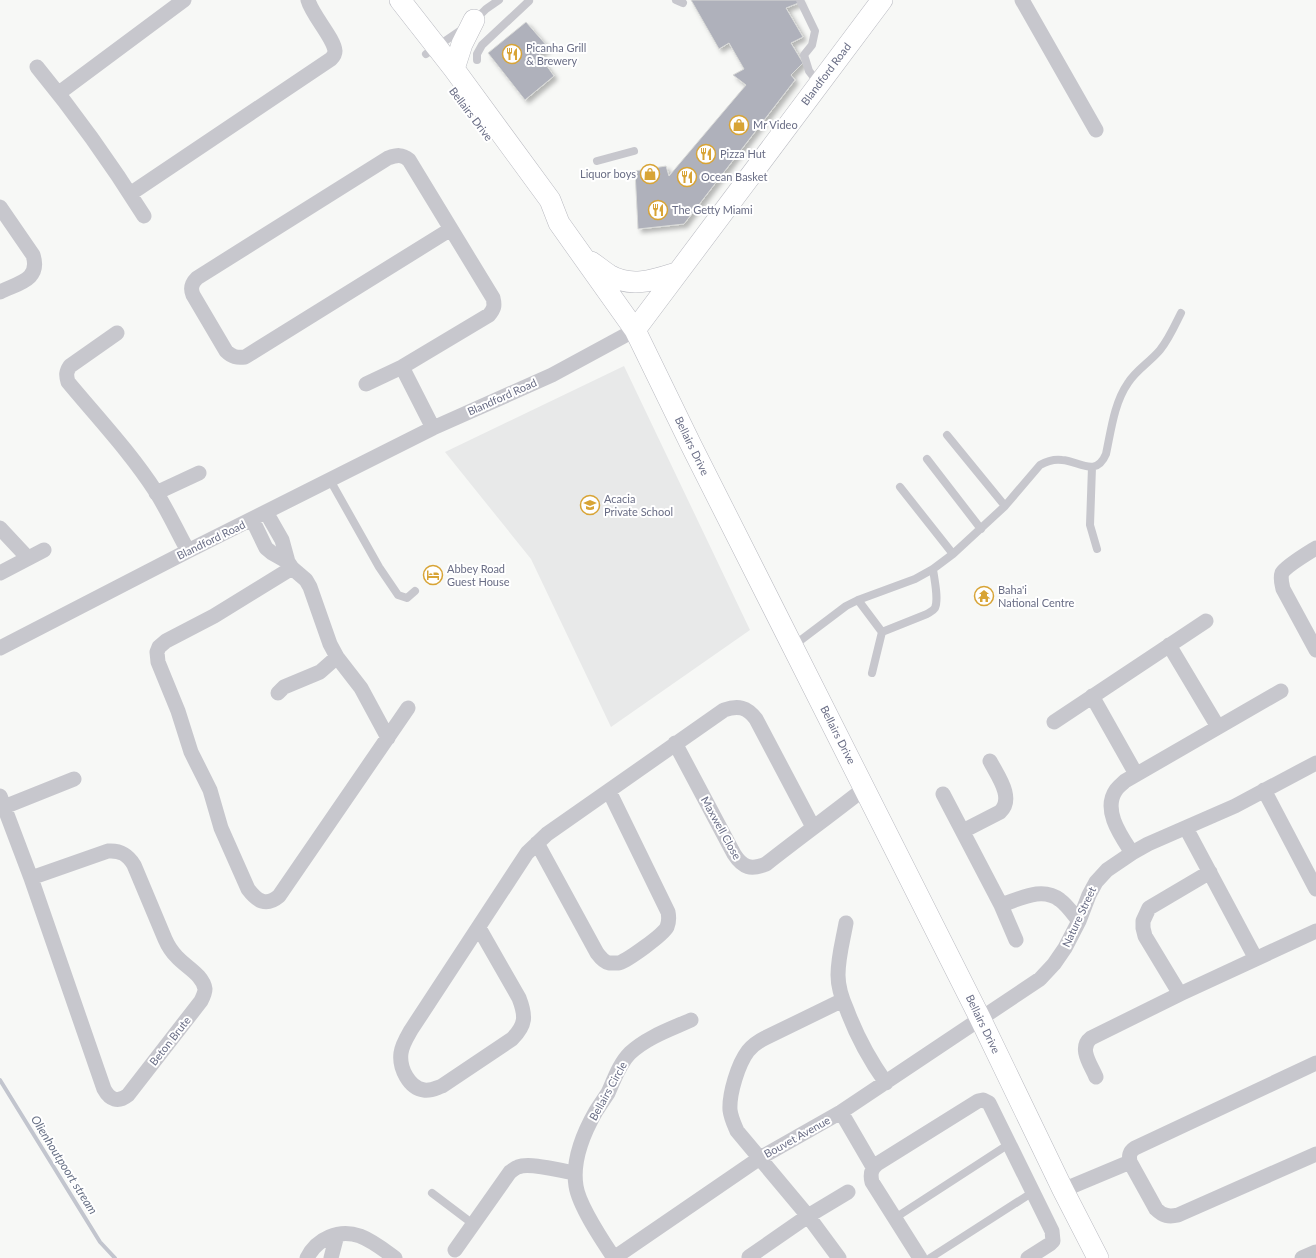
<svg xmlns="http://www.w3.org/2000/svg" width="1316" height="1258" viewBox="0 0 1316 1258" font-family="Lato,sans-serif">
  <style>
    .built { fill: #e8e9e9 }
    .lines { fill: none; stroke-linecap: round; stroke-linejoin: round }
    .stream { stroke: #c2c5ce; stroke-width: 4 }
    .building { fill: #afb1bb; stroke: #d9dad8; filter: url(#shadow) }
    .secondary-casing { stroke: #b9bac1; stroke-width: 22 }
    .lane { stroke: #c7c7cd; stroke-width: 8 }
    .street { stroke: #c7c7cd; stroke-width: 15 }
    .secondary { stroke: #fff; stroke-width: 21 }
    .labels { text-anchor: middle; stroke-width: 4; stroke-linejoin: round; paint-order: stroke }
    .poi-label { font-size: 11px; fill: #696d85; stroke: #fff; text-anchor: start }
    .street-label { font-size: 11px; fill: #696d85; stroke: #fff }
    .water-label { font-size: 12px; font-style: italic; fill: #6a7387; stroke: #fff }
  </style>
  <defs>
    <filter id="shadow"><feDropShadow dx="3.5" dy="3.5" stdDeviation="2" flood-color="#0004"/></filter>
  </defs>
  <rect width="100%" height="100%" fill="#f7f8f6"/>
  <path class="built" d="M 624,366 L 750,630 L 611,727 L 531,559 L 445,452 Z"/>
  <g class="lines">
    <path class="stream" d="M 0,1080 L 100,1242 L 115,1258"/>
  </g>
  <path class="building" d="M 691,0 L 800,0 L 801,2 L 786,8 L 803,37 L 791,43 L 803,63 L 791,75 L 795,80 L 684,224 L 638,229 L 635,171 L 666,166 L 669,176 L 746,85 L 733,75 L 744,69 L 729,43 L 719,49 Z
    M 526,22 L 548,47 L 539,55 L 554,76 L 525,100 L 488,53 Z"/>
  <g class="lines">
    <defs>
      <path id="secondary" d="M 400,0 L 454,69 L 550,200 L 559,223 L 635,330 L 691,445 L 980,1018 L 1063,1190 L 1098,1258
        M 454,69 L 462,44 L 474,20
        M 591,262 C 597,266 603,271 609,275 C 631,288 654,280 676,273
        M 635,330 L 882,0"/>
    </defs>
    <use href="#secondary" class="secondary-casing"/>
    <path class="lane" d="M 676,0 L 683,3
      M 800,0 L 815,31 L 812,45 L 804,55 L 809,71 L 819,84
      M 475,20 L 486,9 L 499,0
      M 426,54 L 464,28
      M 477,60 L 477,54 L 482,45 L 529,1 L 528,0
      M 597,161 L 634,151
      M 947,435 L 1005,506
      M 927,459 L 981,529
      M 1092,467 L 1090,525 L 1097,549
      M 330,480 L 379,567 L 398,595 L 407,598 L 415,591
      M 900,487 L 953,554
      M 858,600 L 882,632 L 927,614 C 930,612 933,611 935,608 C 939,599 934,578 933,569
      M 793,646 L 846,606 L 858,600 L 915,579 L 933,569 L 953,554 L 1005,506 L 1040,465 C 1047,461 1054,459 1062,460 C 1079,461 1096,478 1106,454 C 1111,431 1114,403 1128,383 C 1136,370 1150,362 1160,350 C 1169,339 1175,325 1181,313
      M 872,673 L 882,632
      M 432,1193 L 473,1224
      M 895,1218 L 1009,1144
      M 930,1258 L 1033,1192"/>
    <path class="street" d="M 1022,0 L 1096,130
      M 37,67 C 75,113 112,165 144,216
      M 59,93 L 184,0
      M 130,194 L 331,59 C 333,57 335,54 335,51 C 334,38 312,15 308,0
      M 0,207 L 33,255 C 41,280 18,283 0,292
      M 117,333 L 70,366 C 66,372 66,375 68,382 C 97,417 131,453 156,492 C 168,511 177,531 188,551
      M 402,367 L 433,428
      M 366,384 L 402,367 L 489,315 C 494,309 495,306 493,298 L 409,160 C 402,154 397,155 388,158 L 197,278 C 192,283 190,288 193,295 L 226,351 C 232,357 237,358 245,357 L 451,229
      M 156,493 L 199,473
      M 266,512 L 282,540 L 288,562 L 292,568 L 306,580 L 310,587 L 330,644 L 337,657 L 361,688 L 388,738
      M 252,519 L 266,548 L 272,553 L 288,562
      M 0,528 L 28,558
      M 1316,548 C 1308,553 1286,566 1282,573 C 1280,578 1282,584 1283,589 L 1316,650
      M 292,568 L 214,616 L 166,641 L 159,647 L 157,652 L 158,662 L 178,711 L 191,752 L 210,790 L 221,828 L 248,889 C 257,901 266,907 279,896 L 408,708
      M 0,573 L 44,550
      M 1169,645 L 1218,727
      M 0,648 L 188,551 L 433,428 L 552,375 L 635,330
      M 278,693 L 284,687 L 320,672 L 337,657
      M 1092,696 L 1136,774
      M 1054,722 L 1206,621
      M 675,743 L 734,854 C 743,868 751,870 766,864 C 799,838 832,814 865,788
      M 1264,790 L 1316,889
      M 943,794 L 1001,905 L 1016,940
      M 0,796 L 31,878 L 104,1089 C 110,1100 118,1103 128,1095 L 201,1001 C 203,997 205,993 205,989 C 203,975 186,967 177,957 C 172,952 168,946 165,939 L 134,865 C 128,855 121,850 108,851 L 31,878
      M 4,807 L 74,779
      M 1186,828 L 1256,959
      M 963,831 L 1000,812 C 1015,798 997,775 990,761
      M 537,843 L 597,953 C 600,957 604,962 609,963 C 612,963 616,963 619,963 C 628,960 663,935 667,927 C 669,922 669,917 668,912 L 609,791
      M 1132,853 C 1121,836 1102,810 1116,790 C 1118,787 1122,784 1125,781 L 1281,691
      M 1001,905 C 1020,899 1042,886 1060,900 C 1067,905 1073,914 1079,921
      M 846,923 C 843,940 838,957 838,975 C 838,987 842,999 847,1010 C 857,1037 869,1059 886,1083
      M 479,928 L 519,998 C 526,1016 526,1025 512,1039 L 442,1086 C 436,1088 431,1091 424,1090 C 409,1088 399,1068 401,1053 C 402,1045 407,1037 411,1030 L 527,853 L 547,834 L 724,710 C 738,705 747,707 756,719 L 813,827
      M 1180,994 L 1145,936 L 1143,928 L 1143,921 L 1149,908 L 1210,872
      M 1316,1063 L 1135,1148 C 1129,1152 1129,1156 1130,1162 L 1156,1209 C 1163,1216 1169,1217 1178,1215 L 1316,1154
      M 1096,1077 C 1091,1065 1078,1048 1091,1038 L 1180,994 L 1316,931
      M 841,1112 L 873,1167
      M 1063,1190 L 1130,1162
      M 455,1250 L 510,1172 C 513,1170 515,1168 518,1167 C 530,1162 561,1171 575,1173
      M 749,1257 L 808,1216 L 848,1192
      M 307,1258 C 317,1238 339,1229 360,1236 C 373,1241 384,1250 395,1258
      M 331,1258 L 337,1235
      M 614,1258 L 760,1158 L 841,1112 L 1040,979 L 1054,964 L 1065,948 L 1079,921 L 1089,895 L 1096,882 L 1107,870 L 1132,853 L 1148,844 L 1235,806 L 1316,763
      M 614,1258 C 602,1240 579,1206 576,1186 C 572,1161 584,1132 596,1111 C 600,1105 604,1099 608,1093 C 614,1080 619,1064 630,1053 C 647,1037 671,1029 691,1020
      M 839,1258 L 808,1216 L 737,1131 C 734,1124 731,1118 730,1110 C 729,1094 738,1064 748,1051 C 753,1045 759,1041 765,1038 L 843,1000
      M 920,1258 L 872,1182 C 870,1174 871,1169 877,1164 L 978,1101 L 983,1100 L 989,1103 L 1052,1231 L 1053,1241 L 1050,1244 L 1028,1258
      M 1302,1258 L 1316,1252"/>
    <use href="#secondary" class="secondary"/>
  </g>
  <defs>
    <symbol id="restaurant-ring" viewBox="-11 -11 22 22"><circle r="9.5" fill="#fff" stroke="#d8a436" stroke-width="1.5"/><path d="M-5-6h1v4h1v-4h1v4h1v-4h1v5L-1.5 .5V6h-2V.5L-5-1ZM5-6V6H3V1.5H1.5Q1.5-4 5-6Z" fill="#d8a436"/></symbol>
    <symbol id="shop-ring" viewBox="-11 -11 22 22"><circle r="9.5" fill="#fff" stroke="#d8a436" stroke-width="1.5"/><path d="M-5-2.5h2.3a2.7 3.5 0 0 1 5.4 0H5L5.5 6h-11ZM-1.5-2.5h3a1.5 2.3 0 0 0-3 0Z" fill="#d8a436"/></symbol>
    <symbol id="school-ring" viewBox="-11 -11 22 22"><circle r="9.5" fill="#fff" stroke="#d8a436" stroke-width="1.5"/><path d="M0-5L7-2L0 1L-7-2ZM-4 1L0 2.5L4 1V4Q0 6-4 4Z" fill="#d8a436"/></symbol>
    <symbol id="hotel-ring" viewBox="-11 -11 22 22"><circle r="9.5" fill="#fff" stroke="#d8a436" stroke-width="1.5"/><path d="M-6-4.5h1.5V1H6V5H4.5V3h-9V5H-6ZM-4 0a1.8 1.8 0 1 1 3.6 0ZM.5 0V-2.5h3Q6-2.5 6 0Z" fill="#d8a436"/></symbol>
    <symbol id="temple-ring" viewBox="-11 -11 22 22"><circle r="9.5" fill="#fff" stroke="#d8a436" stroke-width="1.5"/><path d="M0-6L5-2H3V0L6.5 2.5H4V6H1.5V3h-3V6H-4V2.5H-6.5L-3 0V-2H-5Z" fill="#d8a436"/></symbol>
  </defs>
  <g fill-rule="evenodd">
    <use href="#restaurant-ring" x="501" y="43" width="22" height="22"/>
    <use href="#shop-ring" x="728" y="114" width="22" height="22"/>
    <use href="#restaurant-ring" x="695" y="143" width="22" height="22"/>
    <use href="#shop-ring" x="639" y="163" width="22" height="22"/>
    <use href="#restaurant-ring" x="676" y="166" width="22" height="22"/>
    <use href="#restaurant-ring" x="647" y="199" width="22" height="22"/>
    <use href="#school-ring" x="579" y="494" width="22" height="22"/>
    <use href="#hotel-ring" x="422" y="564" width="22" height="22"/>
    <use href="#temple-ring" x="973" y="585" width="22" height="22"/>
  </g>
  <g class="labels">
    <g class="poi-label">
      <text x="526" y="52">Picanha Grill<tspan x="526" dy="13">&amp; Brewery</tspan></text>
      <text x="753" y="129">Mr Video</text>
      <text x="720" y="158">Pizza Hut</text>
      <text x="636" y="178" text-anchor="end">Liquor boys</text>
      <text x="701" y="181">Ocean Basket</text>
      <text x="672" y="214">The Getty Miami</text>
      <text x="604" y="503">Acacia<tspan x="604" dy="13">Private School</tspan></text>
      <text x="447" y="573">Abbey Road<tspan x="447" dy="13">Guest House</tspan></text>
      <text x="998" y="594">Baha'i<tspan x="998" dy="13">National Centre</tspan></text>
    </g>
    <g class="street-label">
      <text transform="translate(826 74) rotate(-53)" y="4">Blandford Road</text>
      <text transform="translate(471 114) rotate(53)" y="4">Bellairs Drive</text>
      <text transform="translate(502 397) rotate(-24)" y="4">Blandford Road</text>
      <text transform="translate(692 446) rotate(64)" y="4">Bellairs Drive</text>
      <text transform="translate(211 540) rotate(-26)" y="4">Blandford Road</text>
      <text transform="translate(838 735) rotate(63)" y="4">Bellairs Drive</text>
      <text transform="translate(721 828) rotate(61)" y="4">Maxwell Close</text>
      <text transform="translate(1079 917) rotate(-65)" y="4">Nature Street</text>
      <text transform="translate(983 1024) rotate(64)" y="4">Bellairs Drive</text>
      <text transform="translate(170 1041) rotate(-52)" y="4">Beton Brute</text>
      <text transform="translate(608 1091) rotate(-61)" y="4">Bellairs Circle</text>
      <text transform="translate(797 1137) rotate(-29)" y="4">Bouvet Avenue</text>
    </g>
    <g class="water-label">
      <text transform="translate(64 1165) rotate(58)" y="4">Olienhoutpoort stream</text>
    </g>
  </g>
</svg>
